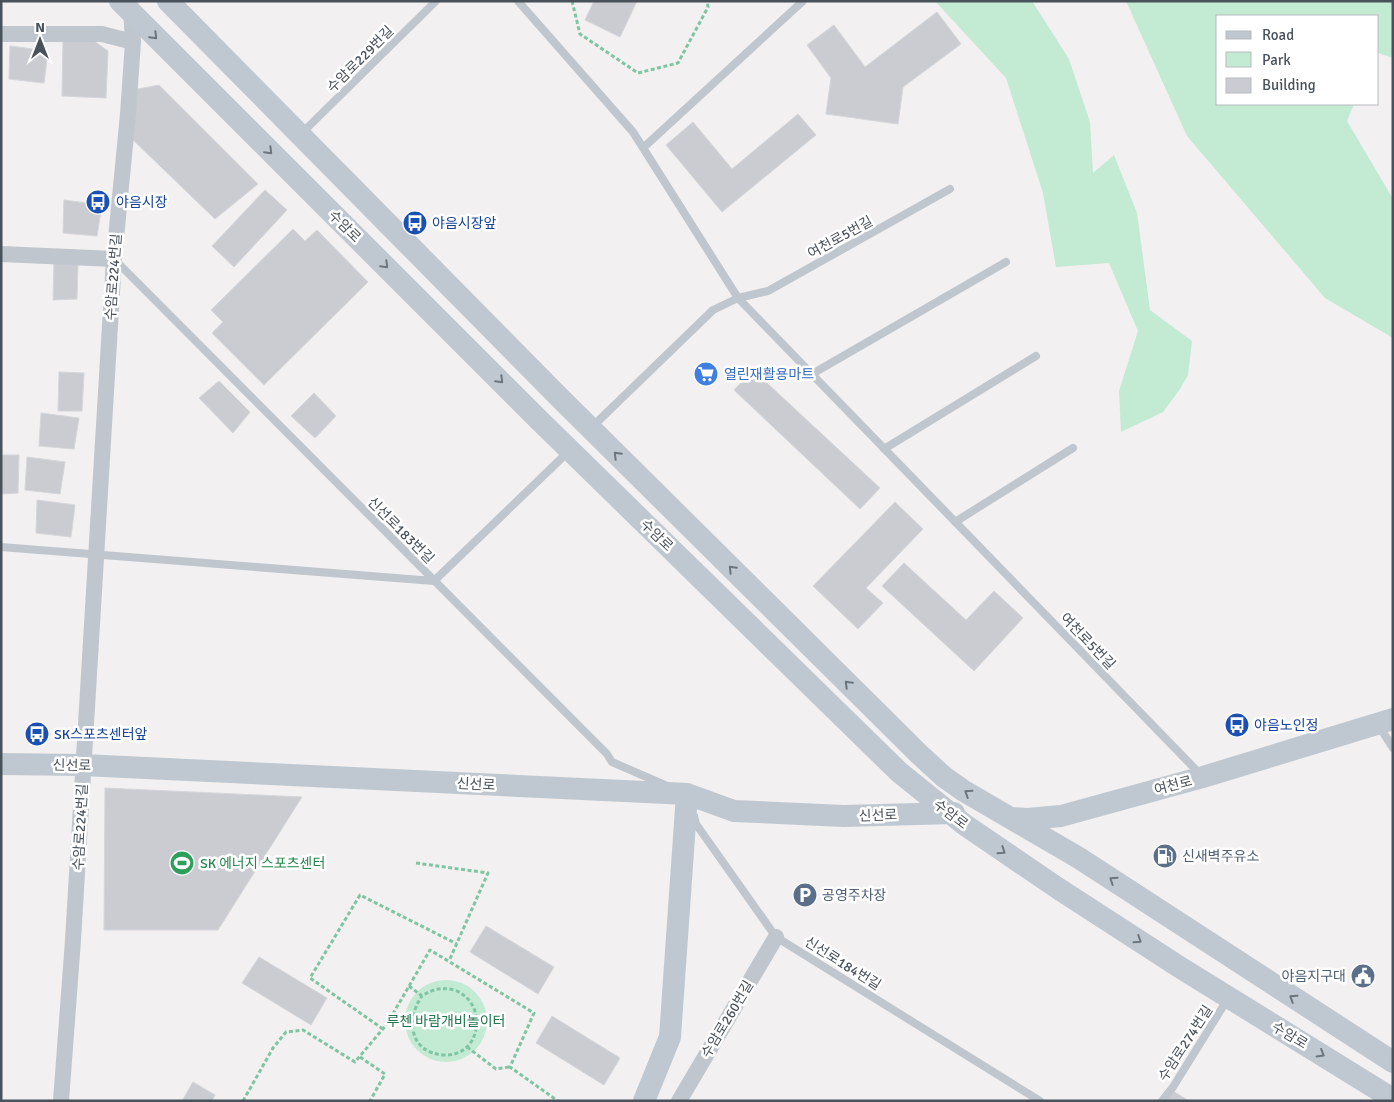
<svg xmlns="http://www.w3.org/2000/svg" width="1394" height="1102" viewBox="0 0 1394 1102" font-family="Signika,'Noto Sans KR',sans-serif">
  <style>
    .green { fill: #c3ead3 }
    .building { fill: #caccd1; stroke: #d4d6da }
    .lines { fill: none; stroke-linecap: round; stroke-linejoin: round }
    .path { stroke: #7fc5a3; stroke-width: 3; stroke-dasharray: 4 2.5; stroke-linecap: butt }
    .lane { stroke: #bfc6cd; stroke-width: 8 }
    .street { stroke: #bfc6cd; stroke-width: 16 }
    .secondary { stroke: #bfc8d1; stroke-width: 22 }
    .oneway { stroke: #6c757e }
    .labels { text-anchor: middle; stroke-width: 5; stroke-linejoin: round; paint-order: stroke }
    .street-label { font-size: 14px; fill: #49525b; stroke: #fff }
    .transit-label { font-size: 14px; fill: #164399; stroke: #fff; text-anchor: start }
    .shop-label { font-size: 14px; fill: #366cbe; stroke: #fff; text-anchor: start }
    .service-label { font-size: 14px; fill: #4e5e75; stroke: #fff; text-anchor: start }
    .leisure-label { font-size: 14px; fill: #27864d; stroke: #fff; text-anchor: start }
    .park-label { font-size: 14px; fill: #21754c; stroke: #fff }
  </style>
  <rect width="100%" height="100%" fill="#f2f0f0"/>
  <path class="green" d="M 935,1 L 1032,1 L 1069,59 L 1090,122 L 1093,173 L 1114,155 L 1137,213 L 1150,310 L 1192,341 L 1188,375 L 1180,389 L 1163,412 L 1121,432 L 1119,391 L 1138,331 L 1109,263 L 1056,267 L 1043,193 L 1006,78 Z
    M 1126,1 L 1393,1 L 1393,58 L 1378,53 L 1378,16 L 1218,16 L 1218,104 L 1354,104 L 1347,121 L 1393,199 L 1393,338 L 1325,298 L 1187,136 Z
    M405 1021a41 41 0 1 1 82 0a41 41 0 1 1-82 0Z"/>
  <path class="building" d="M 594,1 L 637,1 L 620,37 L 585,20 Z
    M 937,12 L 961,44 L 903,87 L 898,124 L 826,114 L 831,78 L 807,45 L 834,25 L 865,67 Z
    M 63,40 L 94,41 L 108,51 L 106,98 L 62,96 Z
    M 10,46 L 48,51 L 44,83 L 9,79 Z
    M 159,85 L 258,184 L 215,219 L 131,138 L 133,90 Z
    M 798,114 L 816,135 L 722,212 L 666,145 L 693,122 L 732,169 Z
    M 265,190 L 287,210 L 234,267 L 212,246 Z
    M 64,200 L 102,205 L 97,236 L 63,233 Z
    M 293,229 L 305,241 L 317,230 L 368,282 L 264,385 L 212,333 L 223,322 L 211,310 Z
    M 54,261 L 78,262 L 77,299 L 53,300 Z
    M 753,370 L 880,488 L 860,509 L 734,390 Z
    M 59,372 L 84,373 L 82,411 L 58,411 Z
    M 219,381 L 250,412 L 233,433 L 199,398 Z
    M 314,393 L 336,416 L 315,438 L 291,416 Z
    M 41,413 L 79,418 L 74,449 L 39,446 Z
    M 1,455 L 19,455 L 18,493 L 1,494 Z
    M 27,457 L 65,462 L 60,494 L 25,490 Z
    M 37,500 L 75,505 L 71,537 L 36,533 Z
    M 895,502 L 923,529 L 866,588 L 883,603 L 858,629 L 813,586 Z
    M 904,563 L 966,620 L 994,591 L 1023,618 L 974,671 L 882,586 Z
    M 105,788 L 302,797 L 218,930 L 104,930 Z
    M 486,926 L 554,967 L 538,994 L 470,952 Z
    M 259,957 L 327,998 L 311,1025 L 242,983 Z
    M 552,1016 L 620,1058 L 604,1085 L 536,1043 Z
    M 193,1082 L 215,1095 L 212,1101 L 182,1101 Z
    M 1173,1091 L 1189,1101 L 1165,1101 Z"/>
  <g class="lines">
    <path class="path" d="M 572,1 L 580,34 L 638,73 L 678,63 L 708,7 L 707,1
      M 416,863 L 488,873 L 449,961
      M 409,986 L 422,996 C 432,989 442,987 454,990 C 489,1002 482,1057 444,1055 C 410,1053 405,1020 422,996
      M 383,1029 L 310,978 L 360,895 L 457,944
      M 467,1047 L 496,1069 L 509,1067
      M 360,1057 L 385,1074 L 370,1101
      M 243,1101 L 273,1048 L 286,1032 L 303,1030 L 355,1062 L 387,1024 L 430,950 L 534,1013 L 510,1067 L 558,1101"/>
    <path class="lane" d="M 518,1 L 633,132 L 738,298 L 1200,774
      M 302,133 L 436,1
      M 643,148 L 803,1
      M 116,261 L 607,754 L 612,762 L 665,785
      M 812,374 L 1006,262
      M 592,427 L 713,310 L 738,298 L 768,291 L 950,189
      M 884,449 L 1036,356
      M 955,522 L 1073,448
      M 1,547 L 434,581 L 568,452
      M 1379,726 L 1393,748
      M 694,816 L 696,824 L 776,937 L 1040,1101
      M 1162,1101 L 1173,1087 L 1227,1000"/>
    <path class="street" d="M 1,34 L 102,34 L 133,42
      M 1,254 L 114,259
      M 61,1101 L 73,940 L 114,259 L 128,114 L 133,42 L 131,8
      M 679,1101 L 776,937"/>
    <path class="secondary" d="M 120,1 L 538,419 L 899,772 L 965,825 L 1059,889 L 1181,968 L 1393,1099
      M 168,1 L 560,398 L 919,754 L 944,777 L 964,791 L 1079,858 L 1393,1062
      M 1,764 L 83,765 L 687,794 L 734,811 L 844,816 L 954,813
      M 1010,818 L 1028,819 L 1061,816 L 1203,777 L 1393,719
      M 644,1101 L 670,1037 L 687,794"/>
  </g>
  <defs><path id="oneway-chevron" d="M-2-3.5L2.5 0L-2 3.5" fill="none" stroke-width="1.6" stroke-linecap="round" stroke-linejoin="round" transform="scale(1.25)"/></defs>
  <g class="oneway">
    <use href="#oneway-chevron" transform="translate(154 36) rotate(45)"/>
    <use href="#oneway-chevron" transform="translate(269 151) rotate(45)"/>
    <use href="#oneway-chevron" transform="translate(385 265) rotate(45)"/>
    <use href="#oneway-chevron" transform="translate(500 380) rotate(45)"/>
    <use href="#oneway-chevron" transform="translate(617 455) rotate(-135)"/>
    <use href="#oneway-chevron" transform="translate(732 569) rotate(-135)"/>
    <use href="#oneway-chevron" transform="translate(848 684) rotate(-135)"/>
    <use href="#oneway-chevron" transform="translate(968 793) rotate(-147)"/>
    <use href="#oneway-chevron" transform="translate(1002 851) rotate(34)"/>
    <use href="#oneway-chevron" transform="translate(1113 880) rotate(-146)"/>
    <use href="#oneway-chevron" transform="translate(1138 940) rotate(33)"/>
    <use href="#oneway-chevron" transform="translate(1293 998) rotate(-147)"/>
    <use href="#oneway-chevron" transform="translate(1321 1054) rotate(31)"/>
  </g>
  <defs>
    <symbol id="bus-disc" viewBox="-11 -11 22 22"><circle r="9.5" fill="#1a4fb4" stroke="#fff"/><path d="M-5-6H5V4H4V6H2V4H-2V6H-4V4H-5ZM-3.5-4V0h7V-4ZM-3.5 1.2v1.5H-2V1.2ZM2 1.2v1.5H3.5V1.2Z" fill="#fff"/></symbol>
    <symbol id="supermarket-disc" viewBox="-11 -11 22 22"><circle r="9.5" fill="#3f7fe0" stroke="#fff"/><path d="M-6-5.5h2.5l.6 2H6L4.5 2H-2.5L-4.4-4H-6ZM-1.5 3.2a1.3 1.3 0 1 0 .1 0ZM3 3.2a1.3 1.3 0 1 0 .1 0Z" fill="#fff"/></symbol>
    <symbol id="fuel-disc" viewBox="-11 -11 22 22"><circle r="9.5" fill="#5c6f8a" stroke="#fff"/><path d="M-5.5-6h7V0h2V4h1.3V-2.5L3-4.5l.8-.8L6-3V5H2.5V1h-1V6h-7ZM-4.2-4.7v3.2H.2V-4.7Z" fill="#fff"/></symbol>
    <symbol id="stadium-disc" viewBox="-11 -11 22 22"><circle r="9.5" fill="#2e9e5b" stroke="#fff"/><path d="M0-5a6.5 5 0 1 0 0 10a6.5 5 0 1 0 0-10ZM-3.5-1.8h7v3.6h-7Z" fill="#fff"/></symbol>
    <symbol id="parking-disc" viewBox="-11 -11 22 22"><circle r="9.5" fill="#5c6f8a" stroke="#fff"/><path d="M-3.5-5.5H1a3.5 3.5 0 0 1 0 7H-1V5.5H-3.5ZM-1-3.4V-.6H.8a1.4 1.4 0 0 0 0-2.8Z" fill="#fff"/></symbol>
    <symbol id="civic-disc" viewBox="-11 -11 22 22"><circle r="9.5" fill="#5c6f8a" stroke="#fff"/><path d="M-.6-6.5H3V-4.5H.6V-3L4-1V1h2V6H-6V1h2V-1L-.6-3ZM-1.2 2.5V6h2.4V2.5Z" fill="#fff"/></symbol>
  </defs>
  <g fill-rule="evenodd">
    <use href="#bus-disc" x="84" y="188" width="28" height="28"/>
    <use href="#bus-disc" x="401" y="209" width="28" height="28"/>
    <use href="#supermarket-disc" x="692" y="360" width="28" height="28"/>
    <use href="#bus-disc" x="1223" y="711" width="28" height="28"/>
    <use href="#bus-disc" x="23" y="720" width="28" height="28"/>
    <use href="#fuel-disc" x="1151" y="842" width="28" height="28"/>
    <use href="#stadium-disc" x="168" y="849" width="28" height="28"/>
    <use href="#parking-disc" x="791" y="881" width="28" height="28"/>
    <use href="#civic-disc" x="1349" y="962" width="28" height="28"/>
  </g>
  <g class="labels">
    <g class="street-label">
      <text transform="translate(360 59) rotate(-45)" y="5">수암로229번길</text>
      <text transform="translate(345 226) rotate(45)" y="5">수암로</text>
      <text transform="translate(840 237) rotate(-29)" y="5">여천로5번길</text>
      <text transform="translate(113 277) rotate(-86)" y="5">수암로224번길</text>
      <text transform="translate(401 530) rotate(45)" y="5">신선로183번길</text>
      <text transform="translate(657 535) rotate(44)" y="5">수암로</text>
      <text transform="translate(1088 641) rotate(46)" y="5">여천로5번길</text>
      <text transform="translate(72 765) rotate(1)" y="5">신선로</text>
      <text transform="translate(476 784) rotate(3)" y="5">신선로</text>
      <text transform="translate(1173 785) rotate(-15)" y="5">여천로</text>
      <text transform="translate(951 814) rotate(37)" y="5">수암로</text>
      <text transform="translate(878 815) rotate(-2)" y="5">신선로</text>
      <text transform="translate(80 827) rotate(-87)" y="5">수암로224번길</text>
      <text transform="translate(843 963) rotate(32)" y="5">신선로184번길</text>
      <text transform="translate(727 1019) rotate(-59)" y="5">수암로260번길</text>
      <text transform="translate(1290 1035) rotate(31)" y="5">수암로</text>
      <text transform="translate(1185 1043) rotate(-57)" y="5">수암로274번길</text>
    </g>
    <g class="transit-label">
      <text x="116" y="207">야음시장</text>
      <text x="432" y="228">야음시장앞</text>
      <text x="1254" y="730">야음노인정</text>
      <text x="54" y="739">SK스포츠센터앞</text>
    </g>
    <g class="shop-label">
      <text x="724" y="379">열린재활용마트</text>
    </g>
    <g class="service-label">
      <text x="1182" y="861">신새벽주유소</text>
      <text x="822" y="900">공영주차장</text>
      <text x="1346" y="981" text-anchor="end">야음지구대</text>
    </g>
    <g class="leisure-label">
      <text x="200" y="868">SK 에너지 스포츠센터</text>
    </g>
    <g class="park-label">
      <text x="446" y="1026">루첸 바람개비놀이터</text>
    </g>
  </g>
  <rect width="1394" height="1102" fill="none" stroke="#49525b" stroke-width="5"/>
  <rect x="1216" y="15" width="162" height="90" fill="#ffffff" stroke="#b6babd"/>
  <rect x="1226" y="31" width="25" height="8" fill="#bfc8d1" stroke="#b6babd"/>
  <text x="1262" y="40" font-size="15" fill="#49525b">Road</text>
  <rect x="1226" y="52" width="25" height="15" fill="#c3ead3" stroke="#b6babd"/>
  <text x="1262" y="65" font-size="15" fill="#49525b">Park</text>
  <rect x="1226" y="78" width="25" height="15" fill="#caccd1" stroke="#b6babd"/>
  <text x="1262" y="90" font-size="15" fill="#49525b">Building</text>
  <g transform="translate(40 40)" stroke="#ffffff" stroke-width="4" paint-order="stroke">
  <path d="M0-4L9 19L0 12L-9 19Z" fill="#49525b"/>
  <text y="-8" font-size="14" font-weight="bold" text-anchor="middle" fill="#49525b">N</text>
  </g>
</svg>
